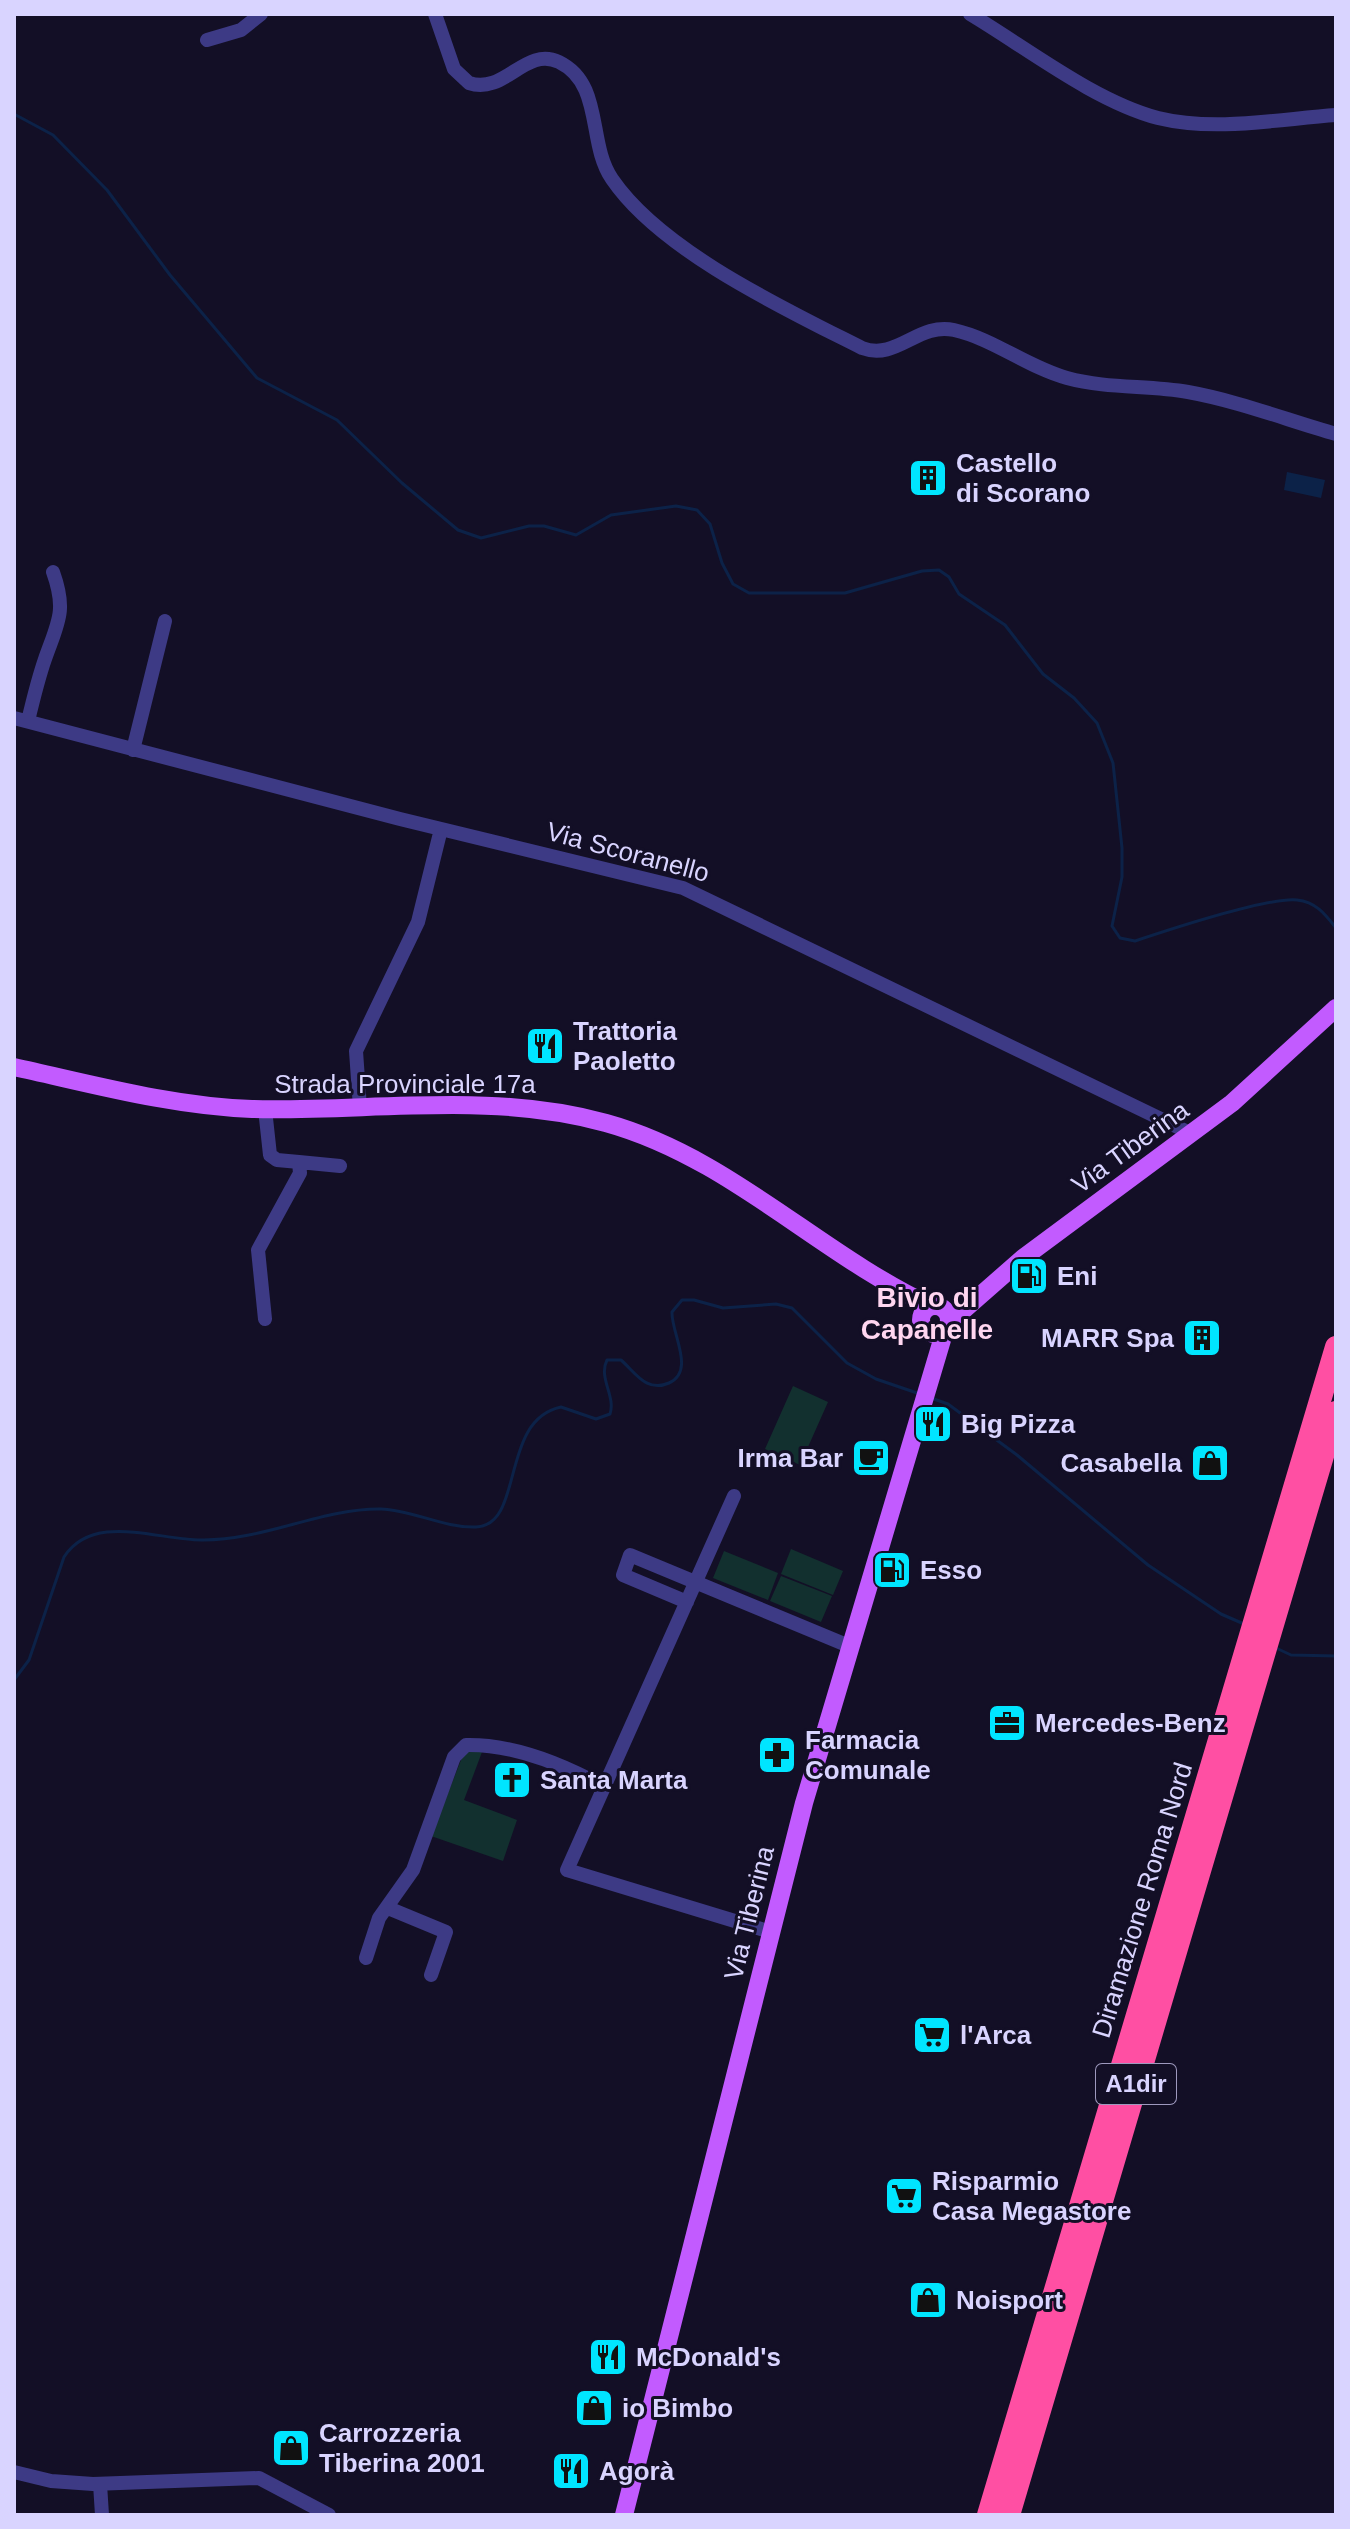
<svg xmlns="http://www.w3.org/2000/svg" width="1350" height="2529" viewBox="0 0 1350 2529" font-family="Arial,sans-serif">
  <style>
    .green { fill: #12302f }
    .water { fill: #0c2248 }
    .lines { fill: none; stroke-linecap: round; stroke-linejoin: round }
    .stream { stroke: #0c2248; stroke-width: 3 }
    .minor { stroke: #3d3a85; stroke-width: 14 }
    .major { stroke: #c25bff; stroke-width: 18 }
    .highway { stroke: #ff4fa3; stroke-width: 22 }
    .labels { text-anchor: middle; stroke-width: 6; stroke-linejoin: round; paint-order: stroke }
    .shield { fill: #130f26; stroke: #9e99be; stroke-width: 2 }
    .shield-label { font-size: 24px; font-weight: bold; fill: #d9d4ff }
    .poi-label { font-size: 26px; font-weight: bold; fill: #d9d4ff; stroke: #130f26; text-anchor: start }
    .street-label { font-size: 26px; fill: #d9d4ff; stroke: #130f26 }
    .neighbourhood-label { font-size: 28px; font-weight: bold; fill: #ffd6f0; stroke: #130f26 }
  </style>
  <rect width="100%" height="100%" fill="#130f26"/>
  <path class="green" d="M 793,1386 L 828,1402 L 800,1465 L 765,1449 Z
    M 791,1549 L 843,1571 L 833,1595 L 781,1574 Z
    M 724,1551 L 778,1573 L 768,1600 L 713,1578 Z
    M 781,1576 L 832,1596 L 821,1622 L 770,1601 Z
    M 465,1750 L 482,1752 L 464,1800 L 517,1820 L 503,1861 L 431,1836 Z"/>
  <path class="water" d="M 1287,472 L 1325,480 L 1321,498 L 1284,490 Z"/>
  <g class="lines">
    <path class="stream" d="M 14,114 L 53,135 L 107,190 L 170,275 L 257,378 L 337,420 L 402,483 L 458,530 L 481,538 L 529,526 L 544,526 L 576,535 L 611,515 L 676,506 L 697,510 L 710,524 L 722,563 L 733,584 L 749,593 L 845,593 L 922,571 L 939,570 L 949,577 L 959,594 L 1005,625 L 1043,674 L 1074,698 L 1097,723 L 1113,763 L 1122,848 L 1122,877 L 1112,926 L 1120,938 L 1135,941 C 1168,930 1267,897 1297,900 C 1316,902 1325,914 1336,928
      M 931,1398 L 948,1404 L 1017,1455 L 1148,1565 L 1221,1614 L 1244,1624
      M 1276,1648 L 1291,1655 L 1336,1656
      M 14,1680 L 29,1660 L 64,1557 C 93,1512 157,1540 201,1540 C 263,1541 322,1508 381,1509 C 413,1510 443,1528 476,1527 C 525,1525 499,1420 561,1407 L 596,1419 L 610,1414 C 616,1396 598,1378 607,1360 L 621,1360 C 635,1372 646,1393 669,1383 C 696,1371 671,1333 672,1312 L 682,1300 L 694,1300 L 723,1308 L 776,1304 L 792,1308 L 847,1363 L 876,1379 L 920,1394"/>
    <path class="minor" d="M 435,14 L 454,69 L 469,83 C 505,95 525,46 559,62 C 604,84 587,143 612,179 C 661,251 785,309 862,348 C 897,361 918,322 954,330 C 994,339 1027,367 1067,378 C 1107,389 1148,385 1188,392 C 1238,401 1287,420 1336,434
      M 970,14 C 1027,48 1094,101 1158,118 C 1215,132 1279,119 1336,115
      M 207,40 L 241,30 L 261,14
      M 14,718 L 400,819 L 683,888 L 1192,1134
      M 28,721 C 33,700 38,679 45,659 C 58,622 67,611 53,572
      M 133,750 L 165,621
      M 360,1108 L 356,1051 L 418,922 L 441,829
      M 265,1109 L 270,1155 L 277,1160 L 299,1162 L 300,1173 L 258,1250 L 265,1319
      M 299,1162 L 340,1166
      M 734,1496 L 567,1870 L 771,1932
      M 687,1602 L 623,1575 L 630,1555 L 849,1646
      M 388,1908 L 446,1932 L 431,1975
      M 366,1958 L 379,1918 L 413,1870 L 454,1757 L 466,1745 C 513,1744 564,1765 604,1787
      M 14,2472 L 51,2481 L 93,2484 L 259,2478 L 329,2515
      M 100,2484 L 102,2515"/>
    <path class="major" d="M 14,1067 C 92,1084 171,1106 252,1109 C 368,1112 492,1091 606,1123 C 729,1157 818,1253 931,1306
      M921 1320a14 14 0 1 1 28 0a14 14 0 1 1-28 0Z
      M 950,1322 L 1023,1258 L 1232,1103 L 1336,1008
      M 624,2515 L 804,1803 L 945,1330"/>
    <path class="highway" d="M 988,2515 L 1336,1347
      M 1009,2515 L 1336,1412"/>
  </g>
  <defs>
    <symbol id="building-square" viewBox="-11 -11 22 22"><rect x="-9" y="-9" width="18" height="18" rx="4" fill="#00e5ff" stroke="#130f26"/><path d="M-4-6H4V6H1V3H-1V6H-4ZM-2.5-4.3h1.7v1.8h-1.7ZM.8-4.3h1.7v1.8H.8ZM-2.5-1h1.7V.8h-1.7ZM.8-1h1.7V.8H.8Z" fill="#111"/></symbol>
    <symbol id="restaurant-square" viewBox="-11 -11 22 22"><rect x="-9" y="-9" width="18" height="18" rx="4" fill="#00e5ff" stroke="#130f26"/><path d="M-5-6h1v4h1v-4h1v4h1v-4h1v5L-1.5 .5V6h-2V.5L-5-1ZM5-6V6H3V1.5H1.5Q1.5-4 5-6Z" fill="#111"/></symbol>
    <symbol id="fuel-square" viewBox="-11 -11 22 22"><rect x="-9" y="-9" width="18" height="18" rx="4" fill="#00e5ff" stroke="#130f26"/><path d="M-5.5-6h7V0h2V4h1.3V-2.5L3-4.5l.8-.8L6-3V5H2.5V1h-1V6h-7ZM-4.2-4.7v3.2H.2V-4.7Z" fill="#111"/></symbol>
    <symbol id="cafe-square" viewBox="-11 -11 22 22"><rect x="-9" y="-9" width="18" height="18" rx="4" fill="#00e5ff" stroke="#130f26"/><path d="M-5.5-4.5H6V0H3Q3 3.5 0 3.5H-2.5Q-5.5 3.5-5.5 0ZM3-3.2v2h1.7v-2ZM-6 4.5H4V6H-6Z" fill="#111"/></symbol>
    <symbol id="shop-square" viewBox="-11 -11 22 22"><rect x="-9" y="-9" width="18" height="18" rx="4" fill="#00e5ff" stroke="#130f26"/><path d="M-5-2.5h2.3a2.7 3.5 0 0 1 5.4 0H5L5.5 6h-11ZM-1.5-2.5h3a1.5 2.3 0 0 0-3 0Z" fill="#111"/></symbol>
    <symbol id="office-square" viewBox="-11 -11 22 22"><rect x="-9" y="-9" width="18" height="18" rx="4" fill="#00e5ff" stroke="#130f26"/><path d="M-6-3h4V-5.5h4V-3h4V5H-6ZM-1-4.5V-3h2v-1.5ZM-6 0V1H6V0Z" fill="#111"/></symbol>
    <symbol id="pharmacy-square" viewBox="-11 -11 22 22"><rect x="-9" y="-9" width="18" height="18" rx="4" fill="#00e5ff" stroke="#130f26"/><path d="M-2-6h4v4h4v4h-4v4h-4v-4h-4v-4h4Z" fill="#111"/></symbol>
    <symbol id="church-square" viewBox="-11 -11 22 22"><rect x="-9" y="-9" width="18" height="18" rx="4" fill="#00e5ff" stroke="#130f26"/><path d="M-1.2-6h2.4v3.5h3.3v2.4h-3.3V6h-2.4V-.1h-3.3v-2.4h3.3Z" fill="#111"/></symbol>
    <symbol id="supermarket-square" viewBox="-11 -11 22 22"><rect x="-9" y="-9" width="18" height="18" rx="4" fill="#00e5ff" stroke="#130f26"/><path d="M-6-5.5h2.5l.6 2H6L4.5 2H-2.5L-4.4-4H-6ZM-1.5 3.2a1.3 1.3 0 1 0 .1 0ZM3 3.2a1.3 1.3 0 1 0 .1 0Z" fill="#111"/></symbol>
  </defs>
  <g fill-rule="evenodd">
    <use href="#building-square" x="906" y="456" width="44" height="44"/>
    <use href="#restaurant-square" x="523" y="1024" width="44" height="44"/>
    <use href="#fuel-square" x="1007" y="1254" width="44" height="44"/>
    <use href="#building-square" x="1180" y="1316" width="44" height="44"/>
    <use href="#restaurant-square" x="911" y="1402" width="44" height="44"/>
    <use href="#cafe-square" x="849" y="1436" width="44" height="44"/>
    <use href="#shop-square" x="1188" y="1441" width="44" height="44"/>
    <use href="#fuel-square" x="870" y="1548" width="44" height="44"/>
    <use href="#office-square" x="985" y="1701" width="44" height="44"/>
    <use href="#pharmacy-square" x="755" y="1733" width="44" height="44"/>
    <use href="#church-square" x="490" y="1758" width="44" height="44"/>
    <use href="#supermarket-square" x="910" y="2013" width="44" height="44"/>
    <use href="#supermarket-square" x="882" y="2174" width="44" height="44"/>
    <use href="#shop-square" x="906" y="2278" width="44" height="44"/>
    <use href="#restaurant-square" x="586" y="2335" width="44" height="44"/>
    <use href="#shop-square" x="572" y="2386" width="44" height="44"/>
    <use href="#shop-square" x="269" y="2426" width="44" height="44"/>
    <use href="#restaurant-square" x="549" y="2449" width="44" height="44"/>
  </g>
  <g class="labels">
    <rect class="shield" x="1096" y="2064" width="80" height="40" rx="6"/>
    <g class="shield-label">
      <text x="1136" y="2092">A1dir</text>
    </g>
    <g class="poi-label">
      <text x="956" y="472">Castello<tspan x="956" dy="30">di Scorano</tspan></text>
      <text x="573" y="1040">Trattoria<tspan x="573" dy="30">Paoletto</tspan></text>
      <text x="1057" y="1285">Eni</text>
      <text x="1174" y="1347" text-anchor="end">MARR Spa</text>
      <text x="961" y="1433">Big Pizza</text>
      <text x="843" y="1467" text-anchor="end">Irma Bar</text>
      <text x="1182" y="1472" text-anchor="end">Casabella</text>
      <text x="920" y="1579">Esso</text>
      <text x="1035" y="1732">Mercedes-Benz</text>
      <text x="805" y="1749">Farmacia<tspan x="805" dy="30">Comunale</tspan></text>
      <text x="540" y="1789">Santa Marta</text>
      <text x="960" y="2044">l'Arca</text>
      <text x="932" y="2190">Risparmio<tspan x="932" dy="30">Casa Megastore</tspan></text>
      <text x="956" y="2309">Noisport</text>
      <text x="636" y="2366">McDonald's</text>
      <text x="622" y="2417">io Bimbo</text>
      <text x="319" y="2442">Carrozzeria<tspan x="319" dy="30">Tiberina 2001</tspan></text>
      <text x="599" y="2480">Agorà</text>
    </g>
    <g class="street-label">
      <text transform="translate(628 852) rotate(15)" y="9">Via Scoranello</text>
      <text x="405" y="1093">Strada Provinciale 17a</text>
      <text transform="translate(1130 1147) rotate(-36)" y="9">Via Tiberina</text>
      <text transform="translate(1142 1900) rotate(-73)" y="9">Diramazione Roma Nord</text>
      <text transform="translate(749 1913) rotate(-76)" y="9">Via Tiberina</text>
    </g>
    <g class="neighbourhood-label">
      <text x="927" y="1307">Bivio di<tspan x="927" dy="32">Capanelle</tspan></text>
    </g>
  </g>
  <rect width="1350" height="2529" fill="none" stroke="#d9d4ff" stroke-width="32"/>
</svg>
